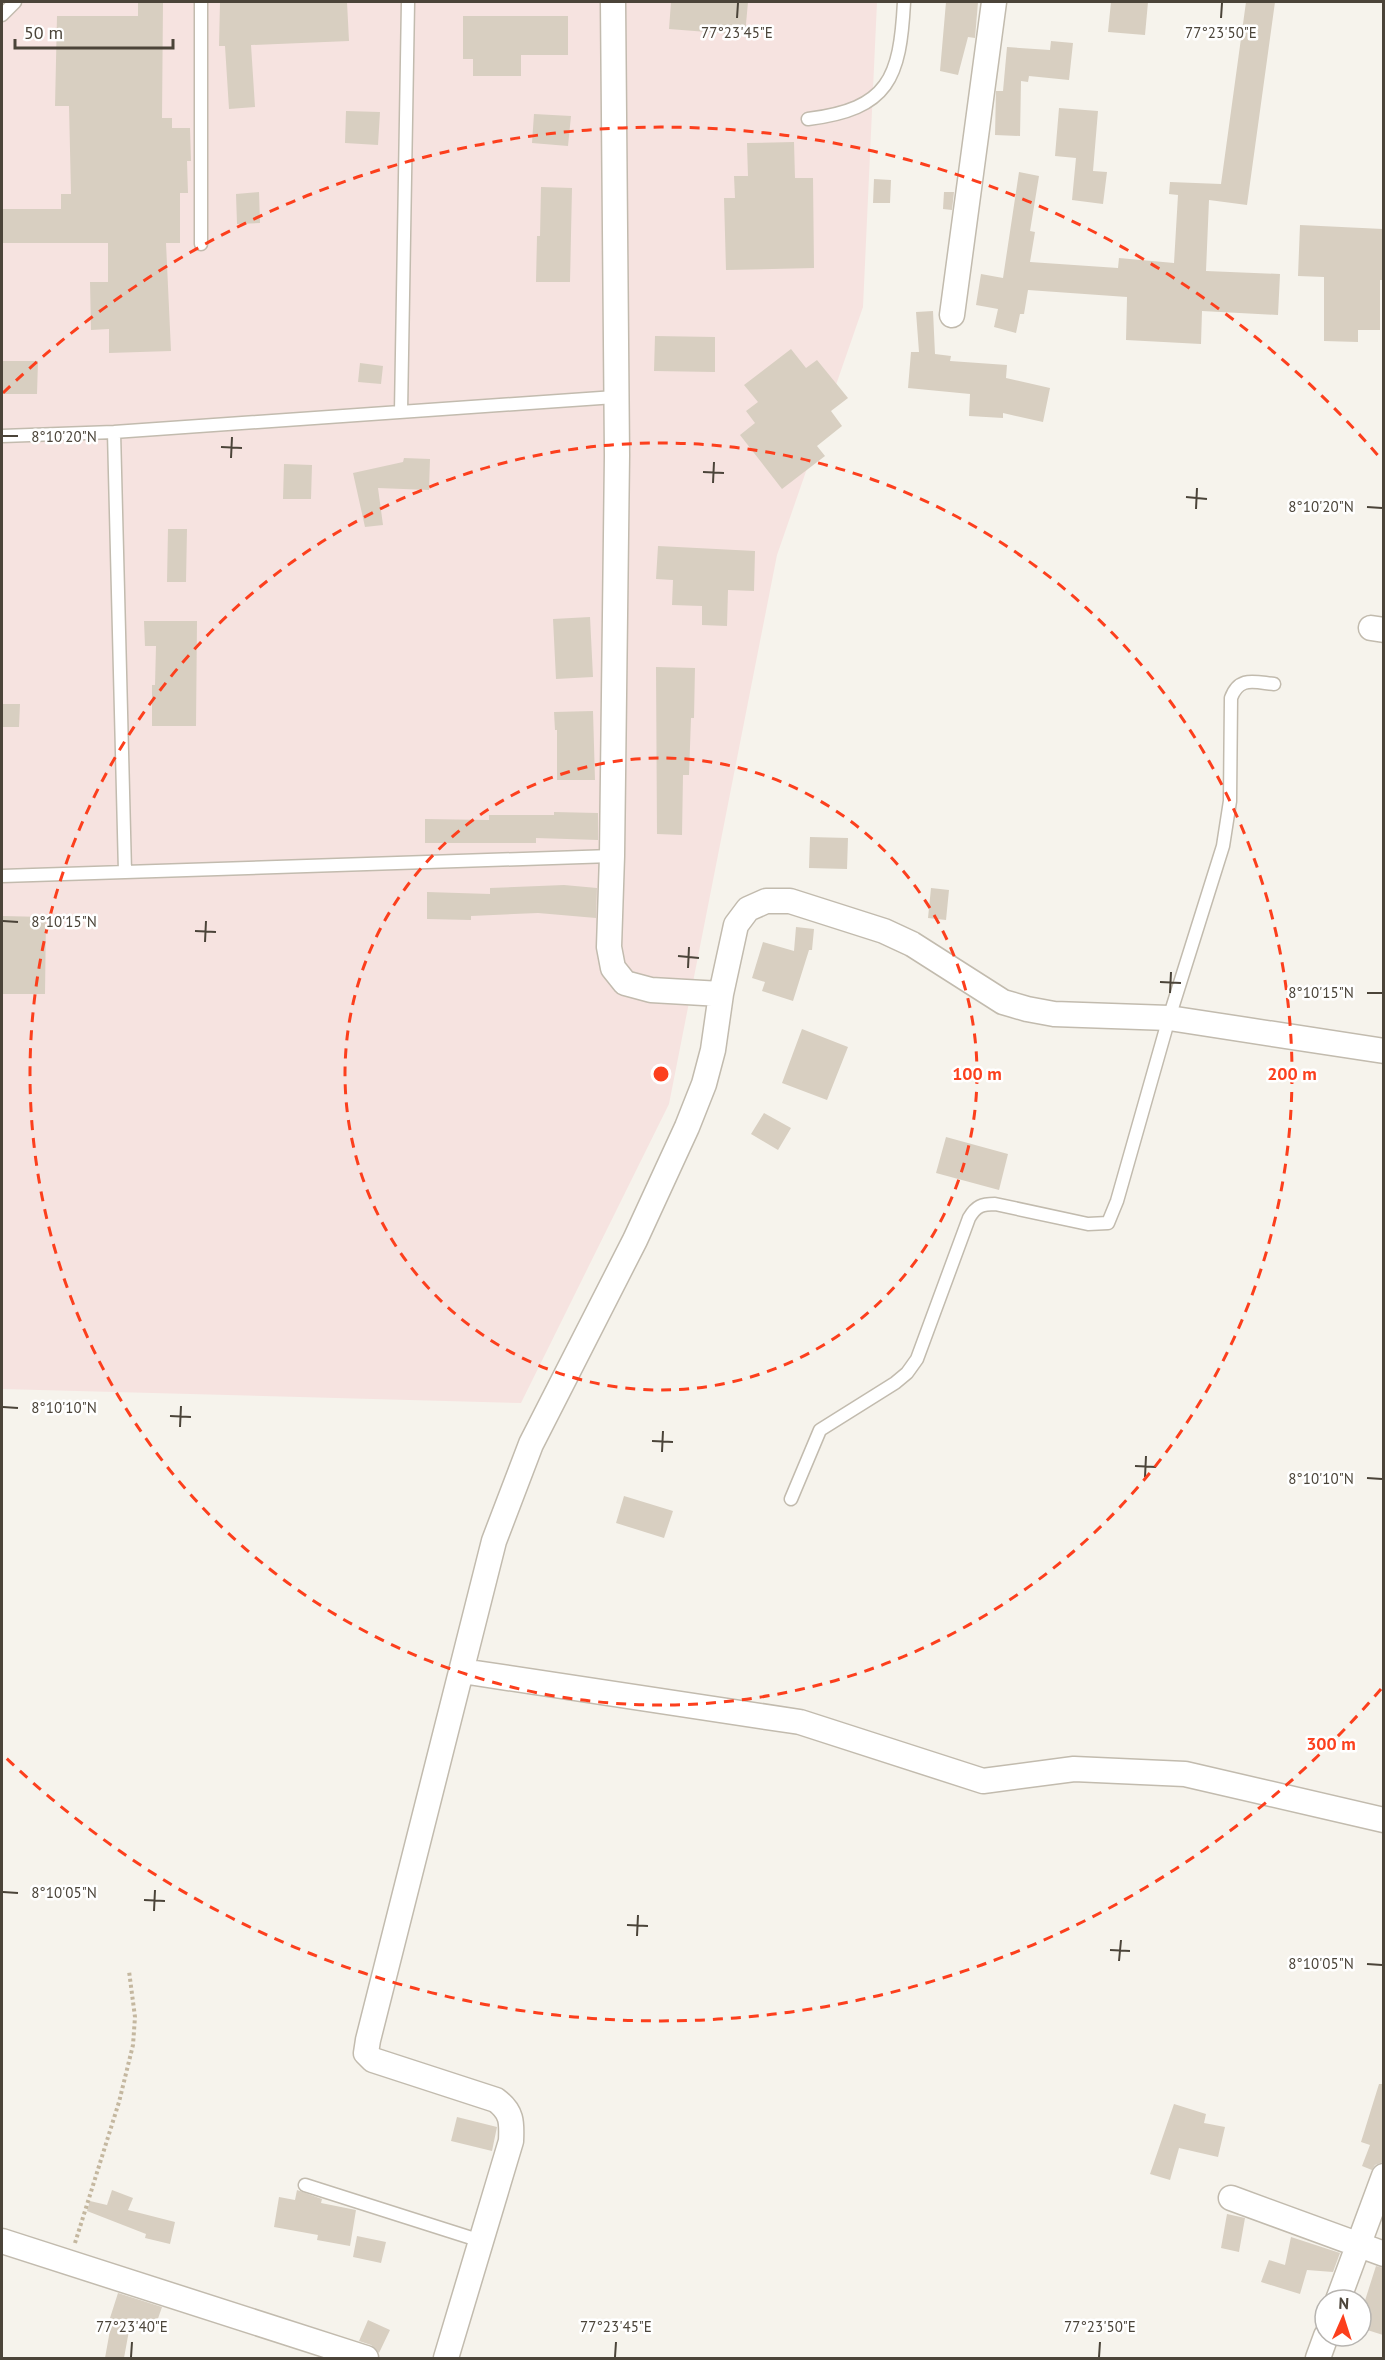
<svg xmlns="http://www.w3.org/2000/svg" width="1385" height="2360" viewBox="0 0 1385 2360" font-family="'PT Sans',sans-serif">
  <style>
    .medical { fill: #f6e3e0 }
    .building { fill: #d8cfc1 }
    .lines { fill: none; stroke-linecap: round; stroke-linejoin: round }
    .service-casing { stroke: #c2bbae; stroke-width: 15 }
    .minor-casing { stroke: #c2bbae; stroke-width: 27 }
    .path { stroke: #c4b79f; stroke-width: 4; stroke-dasharray: 3 3; stroke-linecap: butt }
    .service { stroke: #fff; stroke-width: 12 }
    .minor { stroke: #fff; stroke-width: 24 }
    .ticks { fill: none; stroke: #4b4439; stroke-width: 2 }
    .ring { fill: none; stroke: #fc3f1d; stroke-width: 3; stroke-dasharray: 10 8 }
    .ticks-label { font-size: 15px; text-anchor: middle; fill: #4b4439; stroke: #fff; stroke-width: 5; stroke-linejoin: round; paint-order: stroke }
    .centre { fill: #fc3f1d; stroke: #fff; stroke-width: 3 }
    .ring-label { font-size: 18px; text-anchor: middle; font-weight: bold; fill: #fc3f1d; stroke: #fff; stroke-width: 5; stroke-linejoin: round; paint-order: stroke }
  </style>
  <rect width="100%" height="100%" fill="#f6f3ec"/>
  <path class="medical" d="M 2,2 L 877,2 L 863,307 L 777,555 L 669,1104 L 521,1403 L 2,1389 Z"/>
  <path class="building" d="M 138,2 L 163,2 L 162,118 L 172,118 L 172,128 L 190,128 L 191,161 L 187,161 L 188,193 L 180,193 L 180,243 L 166,243 L 171,351 L 109,353 L 109,329 L 91,330 L 90,282 L 108,282 L 108,243 L 2,243 L 2,209 L 61,209 L 61,194 L 71,194 L 69,106 L 55,106 L 57,16 L 138,16 Z
    M 220,2 L 347,2 L 349,41 L 251,45 L 255,107 L 229,109 L 225,46 L 219,46 Z
    M 671,2 L 748,2 L 745,35 L 669,29 Z
    M 946,2 L 978,2 L 975,38 L 968,37 L 958,75 L 940,71 Z
    M 1111,2 L 1148,2 L 1145,35 L 1108,32 Z
    M 1246,2 L 1275,2 L 1247,205 L 1209,200 L 1206,271 L 1280,274 L 1278,315 L 1202,311 L 1201,344 L 1126,340 L 1127,297 L 1028,290 L 1024,314 L 1020,314 L 1016,333 L 994,327 L 998,309 L 976,305 L 981,274 L 1003,278 L 1019,172 L 1039,176 L 1030,231 L 1035,232 L 1030,262 L 1118,268 L 1119,258 L 1174,263 L 1178,195 L 1169,194 L 1170,182 L 1221,184 Z
    M 463,16 L 568,16 L 568,55 L 521,55 L 521,76 L 473,76 L 473,59 L 463,59 Z
    M 1051,41 L 1073,43 L 1069,80 L 1029,76 L 1028,82 L 1021,81 L 1020,136 L 995,135 L 996,91 L 1003,91 L 1007,47 L 1050,50 Z
    M 1059,108 L 1098,111 L 1093,171 L 1107,172 L 1103,204 L 1072,200 L 1076,158 L 1055,156 Z
    M 346,111 L 380,112 L 378,145 L 345,143 Z
    M 534,114 L 571,116 L 568,146 L 532,143 Z
    M 794,142 L 795,178 L 813,178 L 814,268 L 726,270 L 724,198 L 735,198 L 734,176 L 748,176 L 747,143 Z
    M 874,179 L 891,180 L 890,203 L 873,203 Z
    M 541,187 L 572,188 L 570,282 L 536,282 L 537,236 L 540,236 Z
    M 259,192 L 260,223 L 237,224 L 236,194 Z
    M 944,192 L 954,192 L 952,210 L 943,209 Z
    M 1300,225 L 1383,229 L 1383,280 L 1380,280 L 1380,330 L 1358,330 L 1358,342 L 1324,341 L 1324,277 L 1298,276 Z
    M 933,311 L 935,354 L 951,356 L 950,361 L 1007,365 L 1006,378 L 1050,388 L 1043,422 L 1003,413 L 1003,418 L 969,416 L 970,394 L 908,388 L 911,352 L 919,352 L 916,312 Z
    M 655,336 L 715,337 L 715,372 L 654,371 Z
    M 791,349 L 806,368 L 817,360 L 848,398 L 831,411 L 842,426 L 817,446 L 825,456 L 782,489 L 740,435 L 755,423 L 746,411 L 758,402 L 744,385 Z
    M 2,361 L 38,361 L 37,394 L 2,394 Z
    M 360,363 L 383,366 L 381,384 L 358,382 Z
    M 404,458 L 430,459 L 429,490 L 378,488 L 383,525 L 365,527 L 353,473 L 403,462 Z
    M 284,464 L 312,465 L 311,499 L 283,499 Z
    M 168,529 L 187,529 L 186,582 L 167,582 Z
    M 658,546 L 755,551 L 754,591 L 728,590 L 727,626 L 702,625 L 702,606 L 672,605 L 673,580 L 656,579 Z
    M 590,617 L 593,677 L 556,679 L 553,619 Z
    M 144,621 L 197,621 L 196,726 L 152,726 L 152,685 L 155,685 L 156,646 L 145,646 Z
    M 656,667 L 695,668 L 694,718 L 691,718 L 689,775 L 683,775 L 682,835 L 657,834 Z
    M 2,704 L 20,704 L 19,727 L 2,727 Z
    M 593,711 L 595,780 L 557,780 L 557,730 L 555,730 L 554,712 Z
    M 554,812 L 598,813 L 598,840 L 536,838 L 536,843 L 425,843 L 425,819 L 489,820 L 489,815 L 554,815 Z
    M 810,837 L 848,838 L 847,869 L 809,868 Z
    M 564,885 L 597,888 L 596,918 L 538,913 L 471,916 L 471,920 L 427,919 L 427,892 L 490,894 L 490,888 Z
    M 931,888 L 949,890 L 946,920 L 928,918 Z
    M 2,916 L 46,917 L 45,994 L 2,994 Z
    M 796,927 L 814,929 L 812,950 L 809,950 L 793,1001 L 762,991 L 765,982 L 752,978 L 763,942 L 794,951 Z
    M 802,1029 L 848,1047 L 827,1100 L 782,1083 Z
    M 764,1113 L 791,1128 L 778,1150 L 751,1134 Z
    M 946,1137 L 1008,1154 L 999,1190 L 936,1173 Z
    M 624,1496 L 673,1511 L 664,1538 L 616,1523 Z
    M 1379,2084 L 1383,2084 L 1383,2162 L 1375,2165 L 1372,2170 L 1362,2166 L 1370,2145 L 1361,2142 Z
    M 1174,2104 L 1206,2114 L 1204,2123 L 1225,2127 L 1218,2157 L 1179,2148 L 1170,2180 L 1150,2174 Z
    M 457,2117 L 497,2127 L 492,2151 L 451,2141 Z
    M 112,2190 L 133,2198 L 128,2210 L 175,2222 L 170,2244 L 145,2238 L 146,2234 L 87,2211 L 90,2201 L 107,2205 Z
    M 297,2190 L 322,2199 L 321,2203 L 356,2210 L 350,2246 L 317,2240 L 318,2235 L 274,2227 L 279,2197 L 295,2200 Z
    M 1227,2214 L 1245,2218 L 1239,2252 L 1221,2248 Z
    M 357,2236 L 386,2242 L 381,2263 L 353,2257 Z
    M 1291,2237 L 1340,2253 L 1333,2272 L 1307,2270 L 1300,2294 L 1261,2282 L 1269,2260 L 1285,2265 Z
    M 1376,2266 L 1383,2268 L 1383,2335 L 1361,2328 L 1361,2313 Z
    M 118,2293 L 162,2307 L 153,2333 L 130,2325 L 124,2358 L 105,2358 L 112,2319 L 110,2318 Z
    M 368,2320 L 390,2330 L 379,2353 L 371,2345 L 359,2341 Z"/>
  <g class="lines">
    <defs>
      <path id="service" d="M 201,2 L 201,244
        M 2,15 L 15,2
        M 808,119 C 889,109 900,78 904,2
        M 401,412 L 408,2
        M 114,432 L 125,872
        M 2,436 L 114,432 L 615,397
        M 2,876 L 612,856
        M 791,1499 L 820,1430 L 895,1383 L 907,1373 L 917,1359 L 969,1218 C 976,1206 982,1204 995,1204 L 1088,1224 L 1108,1223 L 1117,1201 L 1169,1018 L 1223,846 L 1230,801 L 1231,698 C 1239,676 1254,682 1274,684
        M 305,2185 L 481,2241"/>
      <path id="minor" d="M 613,2 L 617,455 L 612,856 L 609,947 L 613,968 L 625,983 L 651,990 L 721,994
        M 952,315 L 994,2
        M 1371,628 L 1384,630
        M 462,1671 L 800,1722 L 983,1781 L 1074,1769 L 1185,1774 L 1384,1820
        M 1231,2198 L 1384,2254
        M 2,2241 L 366,2358
        M 1338,2300 L 1384,2176
        M 446,2358 L 511,2141 C 512,2122 512,2112 496,2100 L 373,2060 L 366,2053 L 368,2040 L 494,1541 L 531,1444 L 635,1240 L 687,1127 L 704,1084 L 713,1050 L 721,994 L 736,925 L 748,909 L 766,901 L 790,901 L 884,931 L 912,944 L 1003,1002 L 1027,1009 L 1054,1014 L 1169,1018 L 1384,1051
        M 1318,2358 L 1326,2336"/>
    </defs>
    <use href="#service" class="service-casing"/>
    <use href="#minor" class="minor-casing"/>
    <path class="path" d="M 75,2243 L 119,2102 L 133,2045 L 135,2017 L 129,1971"/>
    <use href="#service" class="service"/>
    <use href="#minor" class="minor"/>
  </g>
  <path class="ticks" d="M 737,18 L 738,3M 1221,18 L 1222,3M 3,436 L 18,436M 221,447 L 242,448M 231,458 L 232,437M 703,472 L 724,473M 713,483 L 714,462M 1186,497 L 1207,499M 1367,507 L 1382,508M 1196,509 L 1197,488M 3,921 L 18,922M 195,931 L 216,932M 205,942 L 206,921M 678,956 L 699,958M 688,968 L 689,947M 1160,982 L 1181,983M 1170,993 L 1171,972M 1367,993 L 1382,993M 3,1407 L 18,1408M 170,1416 L 191,1417M 180,1427 L 181,1406M 652,1441 L 673,1442M 662,1452 L 663,1431M 1135,1466 L 1156,1467M 1145,1477 L 1146,1456M 1367,1478 L 1382,1479M 3,1892 L 18,1893M 144,1900 L 165,1901M 154,1911 L 155,1890M 627,1925 L 648,1926M 637,1936 L 638,1915M 1110,1950 L 1130,1951M 1119,1961 L 1121,1940M 1367,1964 L 1382,1965M 131,2357 L 132,2342M 615,2357 L 616,2342M 1099,2357 L 1100,2342"/>
  <g class="ring">
    <circle cx="661" cy="1074" r="316"/>
    <circle cx="661" cy="1074" r="631"/>
    <path d="M1381 1689A947 947 0 0 1 3 1755M3 393A947 947 0 0 1 1381 459"/>
  </g>
  <g class="ticks-label">
    <text x="737" y="38">77°23'45"E</text>
    <text x="1221" y="38">77°23'50"E</text>
    <text x="64" y="442">8°10'20"N</text>
    <text x="1321" y="512">8°10'20"N</text>
    <text x="64" y="927">8°10'15"N</text>
    <text x="1321" y="998">8°10'15"N</text>
    <text x="64" y="1413">8°10'10"N</text>
    <text x="1321" y="1484">8°10'10"N</text>
    <text x="64" y="1898">8°10'05"N</text>
    <text x="1321" y="1969">8°10'05"N</text>
    <text x="132" y="2332">77°23'40"E</text>
    <text x="616" y="2332">77°23'45"E</text>
    <text x="1100" y="2332">77°23'50"E</text>
  </g>
  <circle cx="661" cy="1074" r="9" class="centre"/>
  <g class="ring-label">
    <text x="977" y="1080">100 m</text>
    <text x="1292" y="1080">200 m</text>
    <text x="1331" y="1750">300 m</text>
  </g>
  <rect width="1385" height="2360" fill="none" stroke="#4b4439" stroke-width="6"/>
  <g transform="translate(1343 2318) rotate(3)"><circle r="28" fill="#ffffff" stroke="#b7b4b0" stroke-width="1.5"/>
  <path d="M0-4.5L10 22L0 15L-10 22Z" fill="#fc3f1d"/>
  <text y="-9" font-size="16" font-weight="bold" text-anchor="middle" fill="#4b4439">N</text>
  </g>
  <path d="M15 39v9h158v-9" fill="none" stroke="#4b4439" stroke-width="3"/>
  <text x="24" y="39" font-size="18" fill="#4b4439" stroke="#ffffff" stroke-width="4.5" paint-order="stroke">50 m</text>
</svg>
